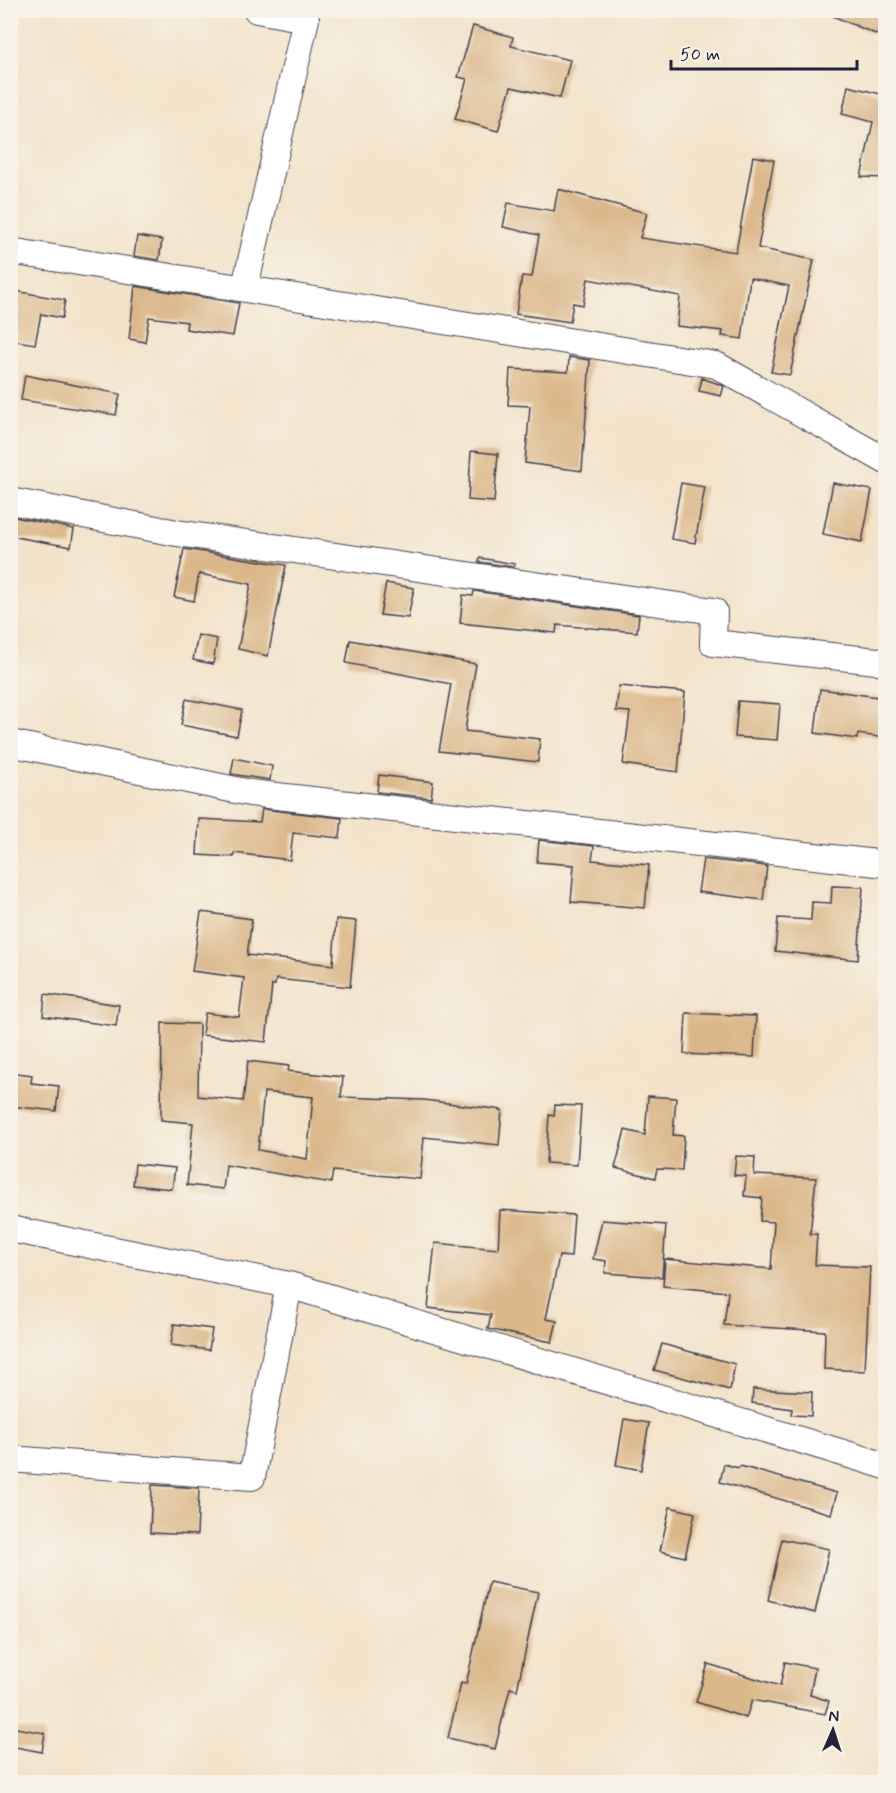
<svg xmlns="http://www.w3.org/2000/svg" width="896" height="1793" viewBox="0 0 896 1793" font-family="Mynerve,sans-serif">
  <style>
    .building { fill: #dbb88b; fill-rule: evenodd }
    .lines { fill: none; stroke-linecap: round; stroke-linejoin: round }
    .minor-casing { stroke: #413f50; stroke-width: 28 }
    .minor { stroke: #fff; stroke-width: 26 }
  </style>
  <rect width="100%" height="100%" fill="#f7f3e8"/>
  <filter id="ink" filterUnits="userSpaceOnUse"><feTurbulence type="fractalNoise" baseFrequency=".0167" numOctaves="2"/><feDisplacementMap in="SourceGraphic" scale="12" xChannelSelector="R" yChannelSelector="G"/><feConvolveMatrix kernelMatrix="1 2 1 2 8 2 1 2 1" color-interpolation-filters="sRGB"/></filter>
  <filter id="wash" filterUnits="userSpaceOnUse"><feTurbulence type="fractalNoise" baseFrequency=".008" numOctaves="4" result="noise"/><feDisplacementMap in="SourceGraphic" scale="24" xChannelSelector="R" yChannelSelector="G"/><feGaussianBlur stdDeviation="1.35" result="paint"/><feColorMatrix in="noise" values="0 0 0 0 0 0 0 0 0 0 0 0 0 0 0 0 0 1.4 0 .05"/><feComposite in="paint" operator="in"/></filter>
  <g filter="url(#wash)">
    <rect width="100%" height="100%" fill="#f3e3ca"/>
    <g id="blocks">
      <path class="building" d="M 821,10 L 885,10 L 885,38 L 821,11 Z
        M 473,26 L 513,37 L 511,46 L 570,60 L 560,98 L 511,87 L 498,131 L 455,119 L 467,79 L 458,77 Z
        M 848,86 L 885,95 L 885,178 L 861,177 L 873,122 L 842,114 Z
        M 753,156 L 774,160 L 758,248 L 814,260 L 790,375 L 771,372 L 789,286 L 750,278 L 742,339 L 722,336 L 723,331 L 677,326 L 680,296 L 588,279 L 583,305 L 573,303 L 570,322 L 516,314 L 522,276 L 532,277 L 539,235 L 503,227 L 508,203 L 554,211 L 558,189 L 647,213 L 640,238 L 736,252 Z
        M 137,236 L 162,240 L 159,260 L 134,256 Z
        M 135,286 L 239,303 L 233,336 L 186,329 L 187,322 L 149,317 L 145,342 L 129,339 Z
        M 10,290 L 65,300 L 62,318 L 41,314 L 35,344 L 10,340 Z
        M 569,357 L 590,360 L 582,471 L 525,463 L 530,406 L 508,405 L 510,369 L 568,372 Z
        M 25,375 L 120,394 L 116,415 L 21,400 Z
        M 702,378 L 724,386 L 721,396 L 699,391 Z
        M 471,451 L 498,454 L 494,502 L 468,500 Z
        M 681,483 L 705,487 L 695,543 L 671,539 Z
        M 833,483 L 872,490 L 862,542 L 823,534 Z
        M 10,516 L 74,529 L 71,547 L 10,536 Z
        M 184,549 L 286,565 L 268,656 L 238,649 L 251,584 L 199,574 L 194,601 L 174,597 Z
        M 480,558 L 515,564 L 514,567 L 479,562 Z
        M 386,583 L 414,588 L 408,618 L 380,615 Z
        M 474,591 L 639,615 L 637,632 L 557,625 L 556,633 L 460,623 L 463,595 L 473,596 Z
        M 198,635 L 217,639 L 213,664 L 193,660 Z
        M 350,640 L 476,664 L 465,731 L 540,739 L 538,762 L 439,751 L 451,684 L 346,663 Z
        M 619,686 L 685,692 L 678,772 L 623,764 L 630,712 L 616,711 Z
        M 820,689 L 885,698 L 885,738 L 858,734 L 857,739 L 815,733 Z
        M 186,699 L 242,710 L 237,736 L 181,725 Z
        M 738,701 L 780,704 L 777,740 L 735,737 Z
        M 234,758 L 272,766 L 270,780 L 231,774 Z
        M 379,775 L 433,782 L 431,798 L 377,792 Z
        M 262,809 L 342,818 L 340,838 L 293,833 L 290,860 L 234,853 L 234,857 L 197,855 L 199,819 L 260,822 Z
        M 539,840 L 594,846 L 592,860 L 649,865 L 645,908 L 571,902 L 574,865 L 537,862 Z
        M 703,859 L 767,866 L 763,900 L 698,892 Z
        M 832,886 L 863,887 L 858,960 L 775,951 L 778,918 L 811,920 L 812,902 L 831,903 Z
        M 201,912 L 252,919 L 247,955 L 333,965 L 336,919 L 356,921 L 350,987 L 276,979 L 275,985 L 272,985 L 266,1042 L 202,1035 L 205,1013 L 239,1017 L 244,978 L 192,971 Z
        M 45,994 L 119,1005 L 116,1026 L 43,1016 Z
        M 686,1013 L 756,1016 L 754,1057 L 684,1054 Z
        M 162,1023 L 199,1024 L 198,1096 L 243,1101 L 248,1061 L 289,1066 L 288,1071 L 343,1077 L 341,1097 L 424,1100 L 502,1110 L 499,1145 L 424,1137 L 420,1179 L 333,1171 L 331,1183 L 226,1165 L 223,1189 L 187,1185 L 193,1123 L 161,1120 ZM 264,1092 L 313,1097 L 307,1159 L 258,1150 Z
        M 10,1072 L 32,1075 L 31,1083 L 59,1086 L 56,1111 L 10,1106 Z
        M 648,1096 L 676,1098 L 673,1135 L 684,1136 L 682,1170 L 657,1169 L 655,1178 L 615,1168 L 625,1130 L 645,1135 Z
        M 555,1105 L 581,1106 L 577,1165 L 546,1163 L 549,1115 L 554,1116 Z
        M 736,1156 L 755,1157 L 754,1175 L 816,1178 L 810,1234 L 817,1234 L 815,1265 L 870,1267 L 865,1371 L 824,1369 L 825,1331 L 724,1325 L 728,1292 L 663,1286 L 665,1259 L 771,1269 L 774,1222 L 760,1221 L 762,1198 L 744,1196 L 746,1176 L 734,1175 Z
        M 135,1164 L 175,1168 L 172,1189 L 133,1185 Z
        M 500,1210 L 574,1215 L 571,1257 L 559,1256 L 546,1319 L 557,1321 L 552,1342 L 488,1329 L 491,1315 L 428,1308 L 435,1243 L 498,1249 Z
        M 602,1220 L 666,1225 L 662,1277 L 605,1273 L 606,1261 L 593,1259 Z
        M 174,1324 L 212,1329 L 209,1350 L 171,1345 Z
        M 662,1344 L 735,1364 L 730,1390 L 654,1370 Z
        M 753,1389 L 812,1392 L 811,1416 L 791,1415 L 792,1409 L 752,1403 Z
        M 624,1419 L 649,1423 L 641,1470 L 616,1465 Z
        M 724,1464 L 739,1468 L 740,1466 L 837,1493 L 831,1514 L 720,1482 Z
        M 152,1485 L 199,1488 L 197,1535 L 150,1533 Z
        M 670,1507 L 695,1513 L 685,1557 L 660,1551 Z
        M 782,1539 L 829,1549 L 815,1613 L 768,1600 Z
        M 489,1582 L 538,1592 L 517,1690 L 510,1688 L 495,1749 L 448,1738 L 461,1683 L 466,1684 Z
        M 785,1662 L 815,1668 L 810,1695 L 829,1701 L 825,1714 L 752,1700 L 746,1718 L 696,1702 L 708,1664 L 780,1686 Z
        M 10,1727 L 45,1733 L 42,1752 L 10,1746 Z"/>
    </g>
  </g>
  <g filter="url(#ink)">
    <use href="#blocks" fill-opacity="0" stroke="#413f50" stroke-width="1.5"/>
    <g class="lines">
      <defs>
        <path id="minor" d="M 10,251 L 716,365 L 886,461
          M 245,287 L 306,19 L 257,10
          M 10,501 L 177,533 L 714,611 L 713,643 L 886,662
          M 10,743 L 250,793 L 886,864
          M 10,1229 L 289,1285 L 886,1466
          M 10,1459 L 252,1477 L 289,1285"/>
      </defs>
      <use href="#minor" class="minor-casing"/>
      <use href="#minor" class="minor"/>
    </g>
  </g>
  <rect width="896" height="1793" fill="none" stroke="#f7f3e8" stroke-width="36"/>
  <g transform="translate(833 1730) rotate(3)" stroke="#f7f3e8" stroke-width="4.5" paint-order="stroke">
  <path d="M0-4.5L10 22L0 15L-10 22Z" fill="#22223b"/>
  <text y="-9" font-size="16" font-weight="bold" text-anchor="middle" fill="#22223b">N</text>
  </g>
  <path d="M671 60v9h186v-9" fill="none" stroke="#22223b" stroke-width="3"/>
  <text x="680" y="60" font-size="18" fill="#22223b" stroke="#f7f3e8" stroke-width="4.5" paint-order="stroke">50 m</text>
</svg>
